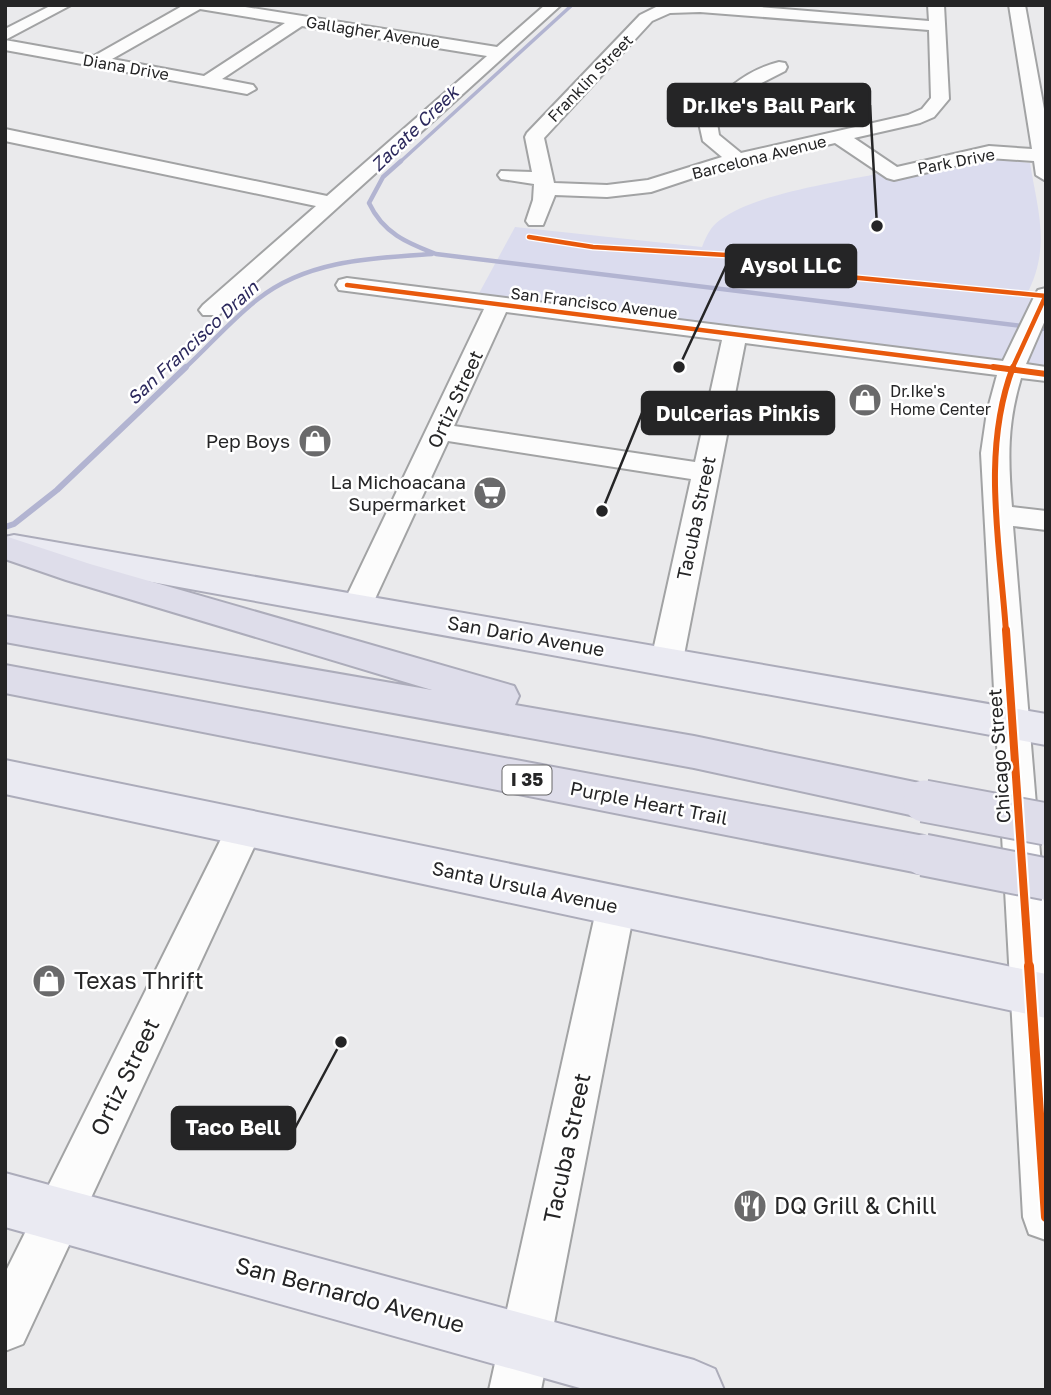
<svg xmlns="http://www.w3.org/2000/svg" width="1051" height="1395" viewBox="0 0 1051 1395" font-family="'Golos Text',sans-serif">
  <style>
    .green { fill: #dbdcee }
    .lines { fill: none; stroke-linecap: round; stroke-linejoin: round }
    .stream-far2 { stroke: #b2b4d1; stroke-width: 3.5 }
    .stream-far1 { stroke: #b2b4d1; stroke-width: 4.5 }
    .stream { stroke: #b2b4d1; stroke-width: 6 }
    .minor-casing { stroke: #a2a3a4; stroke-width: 4 }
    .major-casing { stroke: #acacba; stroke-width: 4 }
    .highway-casing { stroke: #acacba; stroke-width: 4 }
    .minor { fill: #fcfcfc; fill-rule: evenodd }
    .major { fill: #eaeaf2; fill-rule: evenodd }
    .highway { fill: #deddea; fill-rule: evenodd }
    .highway-bridge-casing { stroke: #acacba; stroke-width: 45; stroke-linecap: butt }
    .highway-bridge { stroke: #deddea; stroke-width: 41 }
    .cycleway-far3-casing { stroke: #fff; stroke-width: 7 }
    .cycleway-far2-casing { stroke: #fff; stroke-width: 10 }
    .cycleway-far1-casing { stroke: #fff; stroke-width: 12 }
    .cycleway-casing { stroke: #fff; stroke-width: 14 }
    .cycleway-far3 { stroke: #e8590c; stroke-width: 4.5 }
    .cycleway-far2 { stroke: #e8590c; stroke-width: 6 }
    .cycleway-far1 { stroke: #e8590c; stroke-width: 8 }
    .cycleway { stroke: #e8590c; stroke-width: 10 }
    .labels { text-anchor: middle; stroke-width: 5; stroke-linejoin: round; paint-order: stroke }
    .far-street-label { font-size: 16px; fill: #252526; stroke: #fff }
    .far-poi-label { font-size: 16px; fill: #252526; stroke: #fff; text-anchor: start }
    .far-water-label { font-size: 18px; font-style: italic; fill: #2b285c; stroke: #fff }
    .shield { fill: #fff; stroke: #666667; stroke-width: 2 }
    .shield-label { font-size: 18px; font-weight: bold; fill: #252526 }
    .street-label { font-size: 19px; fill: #252526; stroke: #fff }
    .poi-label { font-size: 19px; fill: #252526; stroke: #fff; text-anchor: end }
    .near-poi-label { font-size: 23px; fill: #252526; stroke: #fff; text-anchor: start }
    .near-street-label { font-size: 23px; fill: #252526; stroke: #fff }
    .leader { fill: none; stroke: #252526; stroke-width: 2.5 }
    .callout-dot { fill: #252526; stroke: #fff; stroke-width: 2.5 }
    .callout { fill: #252526; stroke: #252526; stroke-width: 2.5 }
    .callout-label { font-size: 21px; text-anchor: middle; font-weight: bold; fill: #fff }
  </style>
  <rect width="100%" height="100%" fill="#eaeaec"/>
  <path class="green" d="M 984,157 L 1030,163 C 1038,212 1051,247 1027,294 L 1046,296 L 1046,368 L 477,297 L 515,227 L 702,247 C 706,237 710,227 720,220 C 757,193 835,183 881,173 L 891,180 Z"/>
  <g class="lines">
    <path class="stream-far2" d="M 399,163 L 572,5"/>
    <path class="stream-far1" d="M 401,161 L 383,177 L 369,203 C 383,233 407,243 436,254 L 1046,329
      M 184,369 C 209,346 232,319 258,299 C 307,260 372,258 432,254"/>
    <path class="stream" d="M 5,527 L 14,524 L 57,490 L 186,367"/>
    <defs>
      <path id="minor" d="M 52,5 L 71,5 L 5,40 L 5,29 Z
        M 184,5 L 233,5 L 497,47 L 545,5 L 561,5 L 219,315 L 203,315 L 199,310 L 203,305 L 316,206 L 5,141 L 5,129 L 327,196 L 487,56 L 302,26 L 222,79 L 253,85 L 256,89 L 247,94 L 5,50 L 5,40 L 94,56 ZM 200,9 L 285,23 L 204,76 L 112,59 Z
        M 660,5 L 736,5 L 929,21 L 928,5 L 944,5 L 949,99 L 934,117 L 920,123 L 854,138 L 897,167 L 989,146 L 1032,149 L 1009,5 L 1025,5 L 1046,120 L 1046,181 L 1036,175 L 1034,161 L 989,158 L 894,180 L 887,178 L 835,143 L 714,171 L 651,192 L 607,197 L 555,195 L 543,225 L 529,225 L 526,221 L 533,200 L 534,184 L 501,179 L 498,175 L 501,171 L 532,172 L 525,137 L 527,133 L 640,15 ZM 700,12 L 929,30 L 931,98 L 922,109 L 908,115 L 741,153 L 719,135 L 717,123 L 744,92 L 785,71 L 787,67 L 785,63 L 779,62 C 743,71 719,94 699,123 L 703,141 L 722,157 L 648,180 L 607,185 L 554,183 L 544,138 L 652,21 L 670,13 Z
        M 347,278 L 1003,361 L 1035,295 L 1038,290 L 1046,288 L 1046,318 L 1026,364 L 1046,367 L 1046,381 L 1021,378 C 1007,424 1008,460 1012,507 L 1046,511 L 1046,530 L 1013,526 L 1046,926 L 1046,1240 L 1029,1234 L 1023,1217 L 981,453 L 987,412 L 997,375 L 745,343 L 683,660 L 678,668 L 667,672 L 656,668 L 651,660 L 691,479 L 448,441 L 368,614 L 357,617 L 346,614 L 342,606 L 484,309 L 339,290 L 336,285 L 339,280 ZM 506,312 L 722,340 L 695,462 L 454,426 Z
        M 245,813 L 258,817 L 263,828 L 23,1344 L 5,1351 L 5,1273 L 232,817 Z
        M 616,889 L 630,894 L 635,906 L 541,1390 L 489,1390 L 597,906 L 602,894 Z"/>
      <path id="major" d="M 14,535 L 1046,714 L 1046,745 L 14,557 L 5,555 L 5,537 Z
        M 5,760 L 1046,974 L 1046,1018 L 5,794 Z
        M 5,1173 L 694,1360 L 715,1369 L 724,1390 L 587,1390 L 5,1227 Z"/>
      <path id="highway" d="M 5,536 L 90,564 L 514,686 L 519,696 L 515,705 L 694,736 L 924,784 L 939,789 L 945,801 L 939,813 L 924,818 L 694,768 L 5,642 L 5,616 L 432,690 L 66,580 L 5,559 Z
        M 5,665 L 924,836 L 939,842 L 946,855 L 939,868 L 924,874 L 5,693 Z"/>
    </defs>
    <use href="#minor" class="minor-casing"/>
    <use href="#major" class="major-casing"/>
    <use href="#highway" class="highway-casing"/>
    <use href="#minor" class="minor"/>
    <use href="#major" class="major"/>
    <use href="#highway" class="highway"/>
    <defs>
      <path id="highway-bridge" d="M 924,801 L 1046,824
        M 924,855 L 1046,879"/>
    </defs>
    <use href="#highway-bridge" class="highway-bridge-casing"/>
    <use href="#highway-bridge" class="highway-bridge"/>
    <defs>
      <path id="cycleway-far3" d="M 529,237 L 593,247 L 776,258 L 817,272 L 849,277 L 1046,296
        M 347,285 L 1007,369
        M 1012,369 L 1046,295"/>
      <path id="cycleway-far2" d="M 993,367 L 1046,374
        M 1006,632 C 1000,545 981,451 1013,367"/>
      <path id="cycleway-far1" d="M 1006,630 L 1029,968"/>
      <path id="cycleway" d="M 1029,966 L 1046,1217"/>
    </defs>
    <use href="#cycleway-far3" class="cycleway-far3-casing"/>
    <use href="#cycleway-far2" class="cycleway-far2-casing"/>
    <use href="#cycleway-far1" class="cycleway-far1-casing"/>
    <use href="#cycleway" class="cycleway-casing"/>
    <use href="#cycleway-far3" class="cycleway-far3"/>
    <use href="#cycleway-far2" class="cycleway-far2"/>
    <use href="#cycleway-far1" class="cycleway-far1"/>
    <use href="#cycleway" class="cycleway"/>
  </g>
  <defs>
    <symbol id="shop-disc" viewBox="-11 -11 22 22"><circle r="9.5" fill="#6a6a6b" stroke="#fff"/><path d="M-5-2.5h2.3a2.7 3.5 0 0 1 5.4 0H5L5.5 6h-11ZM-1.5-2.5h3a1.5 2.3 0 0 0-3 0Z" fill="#fff"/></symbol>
    <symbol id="supermarket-disc" viewBox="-11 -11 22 22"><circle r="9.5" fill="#6a6a6b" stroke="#fff"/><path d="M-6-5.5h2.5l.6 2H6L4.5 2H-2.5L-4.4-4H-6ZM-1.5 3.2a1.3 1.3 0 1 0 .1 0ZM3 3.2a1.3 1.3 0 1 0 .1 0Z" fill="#fff"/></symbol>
    <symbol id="restaurant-disc" viewBox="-11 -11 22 22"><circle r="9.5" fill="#6a6a6b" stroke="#fff"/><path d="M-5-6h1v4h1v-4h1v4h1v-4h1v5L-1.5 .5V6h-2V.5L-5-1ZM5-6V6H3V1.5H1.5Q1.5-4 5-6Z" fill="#fff"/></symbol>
  </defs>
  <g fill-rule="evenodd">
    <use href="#shop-disc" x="846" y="381" width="38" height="38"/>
    <use href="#shop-disc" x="296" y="422" width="38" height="38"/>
    <use href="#supermarket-disc" x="471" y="474" width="38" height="38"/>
    <use href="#shop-disc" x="30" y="962" width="38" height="38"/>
    <use href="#restaurant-disc" x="731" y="1187" width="38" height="38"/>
  </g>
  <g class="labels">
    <g class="far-street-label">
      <text transform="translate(373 32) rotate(9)" y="6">Gallagher Avenue</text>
      <text transform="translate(126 67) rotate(10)" y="6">Diana Drive</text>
      <text transform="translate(590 78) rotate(-46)" y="6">Franklin Street</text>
      <text transform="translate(759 157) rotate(-14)" y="6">Barcelona Avenue</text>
      <text transform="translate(956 161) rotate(-11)" y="6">Park Drive</text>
      <text transform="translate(594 303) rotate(7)" y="6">San Francisco Avenue</text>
    </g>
    <g class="far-poi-label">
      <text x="890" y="397">Dr.Ike's<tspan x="890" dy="18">Home Center</tspan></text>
    </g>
    <g class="far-water-label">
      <text transform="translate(415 129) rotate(-44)" y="6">Zacate Creek</text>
      <text transform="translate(193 343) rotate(-43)" y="6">San Francisco Drain</text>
    </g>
    <rect class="shield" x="502.5" y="765.5" width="49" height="29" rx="5"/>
    <g class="shield-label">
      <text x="527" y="786">I 35</text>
    </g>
    <g class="street-label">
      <text transform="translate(455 399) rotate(-65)" y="7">Ortiz Street</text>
      <text transform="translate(696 518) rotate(-78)" y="7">Tacuba Street</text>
      <text transform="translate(526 636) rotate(10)" y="7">San Dario Avenue</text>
      <text transform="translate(999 756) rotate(-94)" y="7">Chicago Street</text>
      <text transform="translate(649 803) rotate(11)" y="7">Purple Heart Trail</text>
      <text transform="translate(525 887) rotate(12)" y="7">Santa Ursula Avenue</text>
    </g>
    <g class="poi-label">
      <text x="290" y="448">Pep Boys</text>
      <text x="466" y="489">La Michoacana<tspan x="466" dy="22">Supermarket</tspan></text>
    </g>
    <g class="near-poi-label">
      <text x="74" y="989">Texas Thrift</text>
      <text x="774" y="1214">DQ Grill &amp; Chill</text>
    </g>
    <g class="near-street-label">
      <text transform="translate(125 1077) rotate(-64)" y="8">Ortiz Street</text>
      <text transform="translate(567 1148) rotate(-78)" y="8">Tacuba Street</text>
      <text transform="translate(350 1295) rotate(15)" y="8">San Bernardo Avenue</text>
    </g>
  </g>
  <path class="leader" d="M877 226L870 105M679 367L726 266M602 511L642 413M341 1042L295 1128"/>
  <g class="callout-dot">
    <circle cx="877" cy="226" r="7"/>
    <circle cx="679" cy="367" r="7"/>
    <circle cx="602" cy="511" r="7"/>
    <circle cx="341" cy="1042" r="7"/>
  </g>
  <g class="callout">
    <rect x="668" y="84" width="202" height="42" rx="7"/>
    <rect x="726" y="245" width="130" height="42" rx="7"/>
    <rect x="642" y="392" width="192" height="42" rx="7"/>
    <rect x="172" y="1107" width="123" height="42" rx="7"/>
  </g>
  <g class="callout-label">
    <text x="769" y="113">Dr.Ike's Ball Park</text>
    <text x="791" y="273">Aysol LLC</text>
    <text x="738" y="421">Dulcerias Pinkis</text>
    <text x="233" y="1135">Taco Bell</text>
  </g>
  <rect width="1051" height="1395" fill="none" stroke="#252526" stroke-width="14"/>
</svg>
